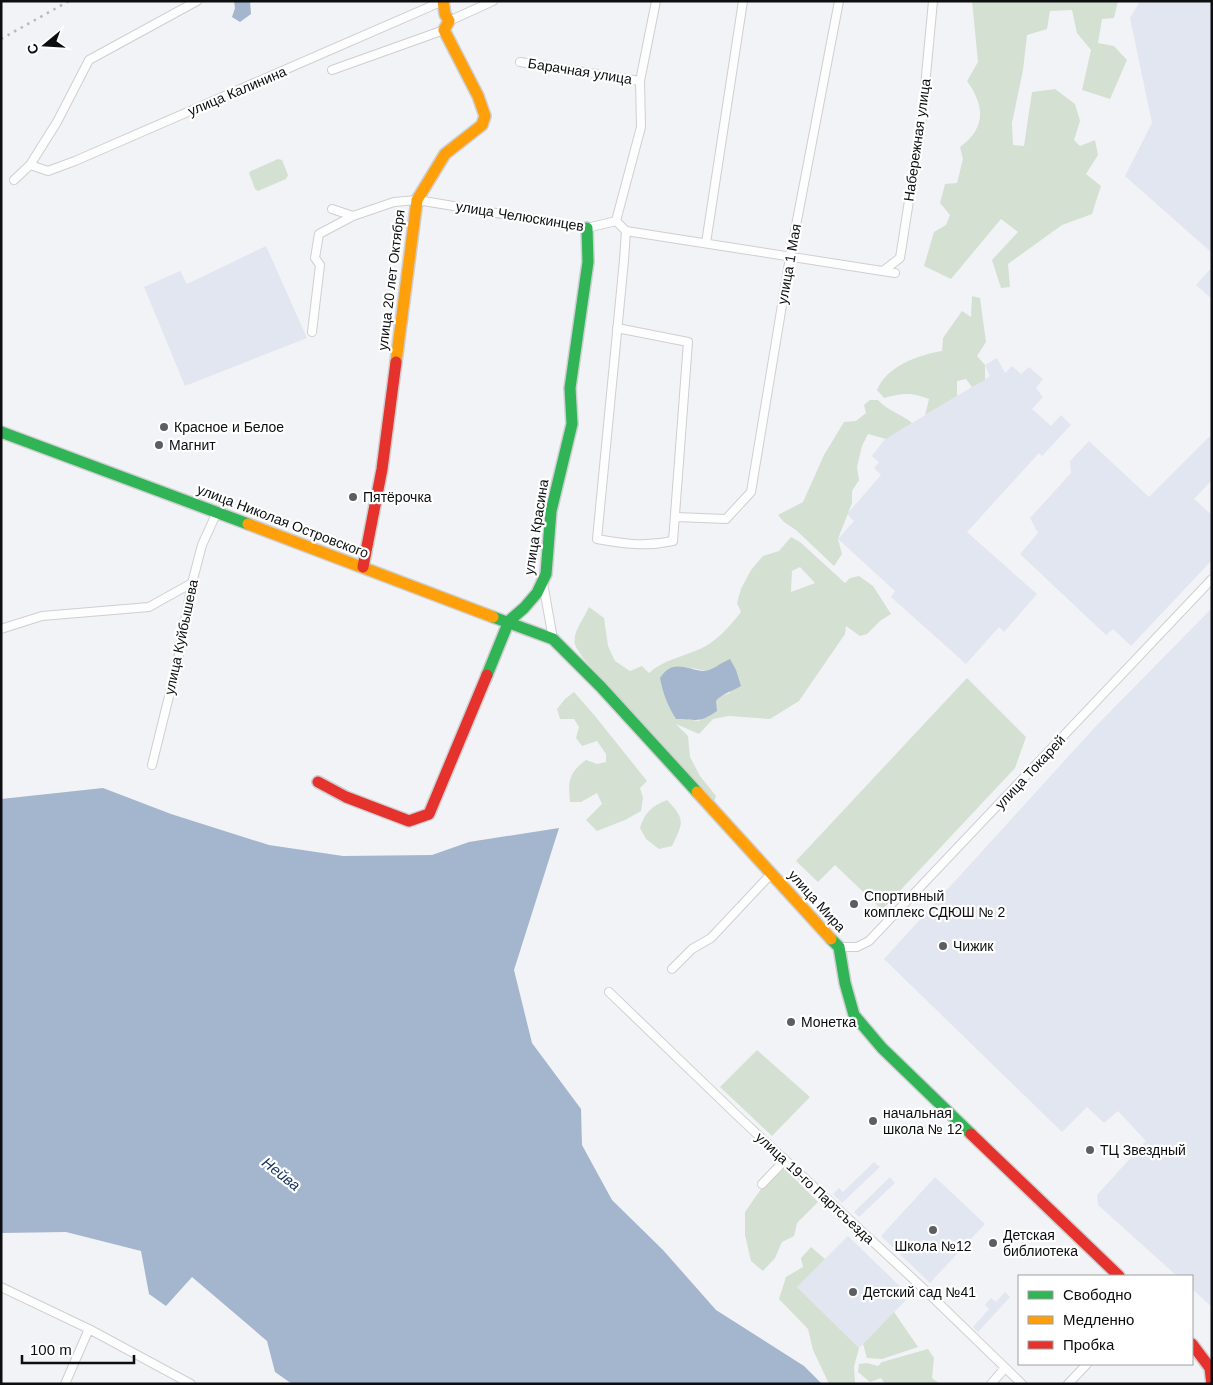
<svg xmlns="http://www.w3.org/2000/svg" width="1213" height="1385" viewBox="0 0 1213 1385" font-family="Arial,sans-serif">
  <style>
    .built { fill: #e2e6f0 }
    .green { fill: #d4e0d1; fill-rule: evenodd }
    .water { fill: #a4b5ce }
    .lines { fill: none; stroke-linecap: round; stroke-linejoin: round }
    .street-casing { stroke: #cecfd1; stroke-width: 10 }
    .fast-casing { stroke: #cecfd1; stroke-width: 14 }
    .slow-casing { stroke: #cecfd1; stroke-width: 14 }
    .jam-casing { stroke: #cecfd1; stroke-width: 14 }
    .street { stroke: #fdfdfe; stroke-width: 8 }
    .fast { stroke: #30b455; stroke-width: 11 }
    .slow { stroke: #ff9f0a; stroke-width: 11 }
    .jam { stroke: #e5322d; stroke-width: 11 }
    .rail { stroke: #b9b9ba; stroke-width: 2.5; stroke-dasharray: 2.5 5; stroke-linecap: butt }
    .poi-dot { fill: #5d5e61; stroke: #fff; stroke-width: 2 }
    .labels { text-anchor: middle; stroke-width: 4.5; stroke-linejoin: round; paint-order: stroke }
    .street-label { font-size: 14px; fill: #0d0e10; stroke: #fff }
    .poi-label { font-size: 14px; fill: #0d0e10; stroke: #fff; text-anchor: start }
    .water-label { font-size: 15px; font-style: italic; fill: #173563; stroke: #fff }
  </style>
  <rect width="100%" height="100%" fill="#f2f3f7"/>
  <path class="built" d="M 1140,1 L 1212,1 L 1212,253 L 1125,176 L 1152,123 L 1130,18 Z
    M 266,246 L 307,338 L 185,386 L 144,287 L 180,271 L 187,284 Z
    M 1212,267 L 1212,299 L 1196,285 Z
    M 997,358 L 1005,373 L 1012,366 L 1021,374 L 1029,367 L 1043,379 L 1036,388 L 1043,397 L 1032,409 L 1051,426 L 1061,415 L 1071,425 L 1042,456 L 1039,453 L 967,532 L 1037,594 L 1004,632 L 999,627 L 966,664 L 891,597 L 895,591 L 838,539 L 854,521 L 847,514 L 881,475 L 874,468 L 879,462 L 872,456 L 884,440 L 990,376 L 985,365 Z
    M 1212,434 L 1212,480 L 1194,499 L 1212,515 L 1212,560 L 1131,646 L 1113,629 L 1106,635 L 1020,554 L 1038,533 L 1030,518 L 1071,473 L 1070,461 L 1089,441 L 1149,497 Z
    M 1212,608 L 1212,1307 L 1192,1289 L 1192,1276 L 1177,1276 L 1098,1205 L 1097,1195 L 1146,1141 L 1118,1111 L 1104,1123 L 1087,1107 L 1062,1132 L 884,959 L 1096,726 Z
    M 874,1162 L 880,1167 L 842,1203 L 833,1194 L 839,1188 L 843,1192 Z
    M 890,1177 L 895,1183 L 859,1217 L 854,1212 Z
    M 935,1177 L 985,1224 L 930,1283 L 881,1236 Z
    M 848,1236 L 910,1296 L 859,1348 L 797,1287 Z
    M 1005,1292 L 1010,1297 L 978,1332 L 973,1327 L 989,1309 L 985,1305 L 991,1298 L 996,1302 Z"/>
  <path class="green" d="M 972,1 L 1118,1 L 1114,18 L 1102,19 L 1098,43 L 1114,46 L 1127,60 L 1110,99 L 1082,90 L 1091,50 L 1077,33 L 1072,10 L 1050,11 L 1047,29 L 1027,35 L 1023,70 L 1012,123 L 1013,145 L 1024,146 L 1032,92 L 1055,89 L 1075,104 L 1080,121 L 1074,140 L 1080,146 L 1095,140 L 1098,155 L 1086,174 L 1101,186 L 1092,214 L 1062,225 L 1008,264 L 1010,287 L 1001,288 L 992,260 L 1018,232 L 1001,219 L 951,279 L 924,266 L 934,232 L 946,225 L 950,215 L 940,203 L 945,184 L 957,183 L 963,159 L 960,147 C 986,128 985,106 967,81 L 978,62 Z
    M 278,159 L 282,160 L 288,175 L 286,179 L 258,191 L 255,189 L 249,173 L 251,171 Z
    M 972,296 L 980,298 L 986,342 L 977,356 L 985,365 L 985,380 L 972,387 L 966,379 L 957,381 L 957,396 L 925,415 L 929,399 C 911,392 903,393 884,398 L 877,390 C 887,366 918,355 942,351 L 943,338 L 962,311 L 971,317 Z
    M 870,400 L 878,400 C 888,411 900,413 912,423 L 886,439 L 868,434 L 862,446 L 857,467 L 859,480 L 852,491 L 852,503 L 838,539 L 842,554 L 834,566 L 796,530 L 784,522 L 778,515 L 803,502 L 824,455 L 844,422 L 856,421 L 866,413 L 864,405 Z
    M 791,537 L 800,542 L 845,583 L 850,578 L 859,576 L 873,586 L 891,614 L 880,621 L 867,634 L 860,636 L 846,626 L 845,634 L 799,701 L 770,719 L 729,716 L 713,719 L 699,734 L 676,724 L 688,736 L 690,757 L 700,776 L 716,796 L 713,804 L 583,658 C 581,654 576,649 575,644 C 572,632 584,619 589,607 L 604,618 L 608,646 L 615,661 L 630,671 L 642,666 L 649,673 C 663,660 682,657 700,649 C 716,642 730,626 741,612 L 737,603 L 741,589 L 751,570 L 763,556 L 779,551 ZM 800,567 L 815,583 L 791,592 L 792,571 ZM 730,660 L 730,693 L 720,696 L 699,721 L 686,719 L 692,668 L 706,671 Z
    M 967,678 L 1026,737 L 1015,768 L 880,912 L 876,909 L 878,906 L 835,865 L 818,882 L 796,861 Z
    M 574,692 L 595,716 L 647,781 L 640,788 L 643,798 L 641,811 L 625,820 L 597,831 L 586,820 L 602,804 L 597,793 L 581,802 L 570,802 C 568,782 568,773 586,760 L 597,764 L 606,762 L 606,754 L 597,741 L 582,746 L 576,738 L 579,727 L 574,719 L 560,719 L 557,709 L 565,699 Z
    M 667,800 C 685,819 684,822 672,846 L 659,849 L 646,839 L 640,828 C 645,812 652,806 667,800 Z
    M 757,1050 L 810,1097 L 772,1136 L 720,1087 Z
    M 784,1168 L 818,1202 L 797,1223 L 794,1236 L 782,1242 L 775,1258 L 763,1271 L 751,1261 L 745,1235 L 745,1212 L 761,1189 Z
    M 811,1247 L 825,1259 L 797,1287 L 859,1348 L 854,1367 L 855,1384 L 829,1384 L 813,1350 L 808,1329 L 779,1299 L 786,1277 L 803,1267 L 801,1258 Z
    M 894,1312 L 918,1347 L 882,1359 L 867,1358 L 863,1344 Z
    M 928,1349 L 934,1358 L 932,1378 L 940,1384 L 885,1384 L 881,1378 L 870,1382 L 858,1372 L 859,1364 L 867,1363 L 878,1366 L 882,1362 Z"/>
  <path class="water" d="M 234,1 L 250,1 L 251,14 L 240,22 L 232,17 L 235,8 Z
    M 730,659 L 736,670 L 741,686 C 733,691 721,694 716,701 L 717,711 C 698,724 698,719 676,719 C 668,706 663,694 660,678 C 673,658 686,670 704,671 C 711,671 722,662 730,659 Z
    M 103,788 L 171,814 L 269,845 L 343,856 L 432,855 L 469,842 L 559,828 L 514,970 L 532,1043 L 581,1109 L 582,1145 L 612,1200 L 663,1250 L 716,1310 L 804,1366 L 822,1384 L 292,1384 L 275,1372 L 267,1341 L 192,1277 L 166,1306 L 149,1294 L 141,1251 L 66,1232 L 1,1233 L 1,799 Z"/>
  <g class="lines">
    <defs>
      <path id="street" d="M 449,21 L 493,1
        M 520,62 L 640,81
        M 332,70 L 444,30
        M 30,165 L 48,171 L 75,161 L 443,1
        M 14,180 L 30,165 L 57,122 L 89,60 L 197,1
        M 332,209 L 353,216 L 394,202 L 417,200 L 587,228 L 616,221 L 626,231 L 895,273
        M 616,221 L 641,127 L 640,81 L 656,1
        M 706,243 L 743,1
        M 883,271 L 900,258 L 922,118 L 933,1
        M 617,328 L 688,342 L 673,541 C 645,547 625,544 597,539 L 624,260 L 626,231
        M 312,332 L 320,265 L 315,258 L 319,234 L 353,216
        M 676,517 L 726,519 L 751,492 L 790,257 L 839,1
        M 543,583 L 553,639
        M 1,629 L 42,616 L 149,607 L 192,583
        M 152,765 L 178,660 L 192,583 L 202,545 L 217,512
        M 839,947 L 857,947 L 869,941 L 1212,579
        M 672,969 L 692,949 L 711,938 L 772,873
        M 609,992 L 742,1120 L 925,1290 L 1022,1384
        M 762,1184 L 785,1160
        M 1,1287 L 89,1329 L 191,1384
        M 65,1384 L 89,1329
        M 991,1384 L 1005,1368
        M 1068,1384 L 1087,1364"/>
      <path id="fast" d="M 1,432 L 248,524
        M 493,617 L 553,639 L 601,687 L 697,792
        M 487,675 L 509,621 L 524,608 L 537,593 L 546,574 L 551,511 L 572,424 L 570,388 L 588,262 L 587,228
        M 831,939 L 839,947 L 845,983 L 854,1015 L 882,1048 L 971,1134"/>
      <path id="slow" d="M 396,362 L 417,200 L 445,154 L 482,125 L 485,116 L 478,96 L 444,30 L 449,21 L 445,14 L 443,1
        M 248,524 L 493,617
        M 697,792 L 831,939"/>
      <path id="jam" d="M 363,567 L 382,469 L 396,362
        M 318,782 L 346,797 L 409,821 L 429,814 L 487,675
        M 971,1134 L 1119,1276
        M 1192,1344 L 1210,1368 L 1212,1384"/>
    </defs>
    <use href="#street" class="street-casing"/>
    <use href="#fast" class="fast-casing"/>
    <use href="#slow" class="slow-casing"/>
    <use href="#jam" class="jam-casing"/>
    <use href="#street" class="street"/>
    <use href="#fast" class="fast"/>
    <use href="#slow" class="slow"/>
    <use href="#jam" class="jam"/>
    <path class="rail" d="M 1,39 L 69,1"/>
  </g>
  <g class="poi-dot">
    <circle cx="164" cy="427" r="5"/>
    <circle cx="159" cy="445" r="5"/>
    <circle cx="353" cy="497" r="5"/>
    <circle cx="854" cy="904" r="5"/>
    <circle cx="943" cy="946" r="5"/>
    <circle cx="791" cy="1022" r="5"/>
    <circle cx="873" cy="1121" r="5"/>
    <circle cx="1090" cy="1150" r="5"/>
    <circle cx="933" cy="1230" r="5"/>
    <circle cx="993" cy="1243" r="5"/>
    <circle cx="853" cy="1292" r="5"/>
  </g>
  <g class="labels">
    <g class="street-label">
      <text transform="translate(580 71) rotate(9)" y="5">Барачная улица</text>
      <text transform="translate(237 91) rotate(-23)" y="5">улица Калинина</text>
      <text transform="translate(917 140) rotate(-82)" y="5">Набережная улица</text>
      <text transform="translate(520 216) rotate(9)" y="5">улица Челюскинцев</text>
      <text transform="translate(789 264) rotate(-80)" y="5">улица 1 Мая</text>
      <text transform="translate(391 280) rotate(-83)" y="5">улица 20 лет Октября</text>
      <text transform="translate(283 521) rotate(21)" y="5">улица Николая Островского</text>
      <text transform="translate(536 527) rotate(-81)" y="5">улица Красина</text>
      <text transform="translate(181 637) rotate(-78)" y="5">улица Куйбышева</text>
      <text transform="translate(1030 772) rotate(-47)" y="5">улица Токарей</text>
      <text transform="translate(817 901) rotate(48)" y="5">улица Мира</text>
      <text transform="translate(815 1188) rotate(43)" y="5">улица 19-го Партсъезда</text>
    </g>
    <g class="poi-label">
      <text x="174" y="432">Красное и Белое</text>
      <text x="169" y="450">Магнит</text>
      <text x="363" y="502">Пятёрочка</text>
      <text x="864" y="901">Спортивный<tspan x="864" dy="16">комплекс СДЮШ № 2</tspan></text>
      <text x="953" y="951">Чижик</text>
      <text x="801" y="1027">Монетка</text>
      <text x="883" y="1118">начальная<tspan x="883" dy="16">школа № 12</tspan></text>
      <text x="1100" y="1155">ТЦ Звездный</text>
      <text x="1003" y="1240">Детская<tspan x="1003" dy="16">библиотека</tspan></text>
      <text x="933" y="1251" text-anchor="middle">Школа №12</text>
      <text x="863" y="1297">Детский сад №41</text>
    </g>
    <g class="water-label">
      <text transform="translate(281 1174) rotate(38)" y="5">Нейва</text>
    </g>
  </g>
  <rect width="1213" height="1385" fill="none" stroke="#0d0e10" stroke-width="5"/>
  <rect x="1018" y="1275" width="175" height="90" fill="#ffffff" stroke="#9e9f9f"/>
  <rect x="1028" y="1291" width="25" height="8" fill="#30b455" stroke="#9e9f9f"/>
  <text x="1063" y="1300" font-size="15" fill="#0d0e10">Свободно</text>
  <rect x="1028" y="1316" width="25" height="8" fill="#ff9f0a" stroke="#9e9f9f"/>
  <text x="1063" y="1325" font-size="15" fill="#0d0e10">Медленно</text>
  <rect x="1028" y="1341" width="25" height="8" fill="#e5322d" stroke="#9e9f9f"/>
  <text x="1063" y="1350" font-size="15" fill="#0d0e10">Пробка</text>
  <g transform="translate(45 45) rotate(252)" stroke="#ffffff" stroke-width="4" paint-order="stroke">
  <path d="M0-4L9 19L0 12L-9 19Z" fill="#0d0e10"/>
  <text y="-8" font-size="14" font-weight="bold" text-anchor="middle" fill="#0d0e10">С</text>
  </g>
  <path d="M22 1355v8h112v-8" fill="none" stroke="#0d0e10" stroke-width="2.5"/>
  <text x="30" y="1355" font-size="15" fill="#0d0e10" stroke="#ffffff" stroke-width="4" paint-order="stroke">100 m</text>
</svg>
